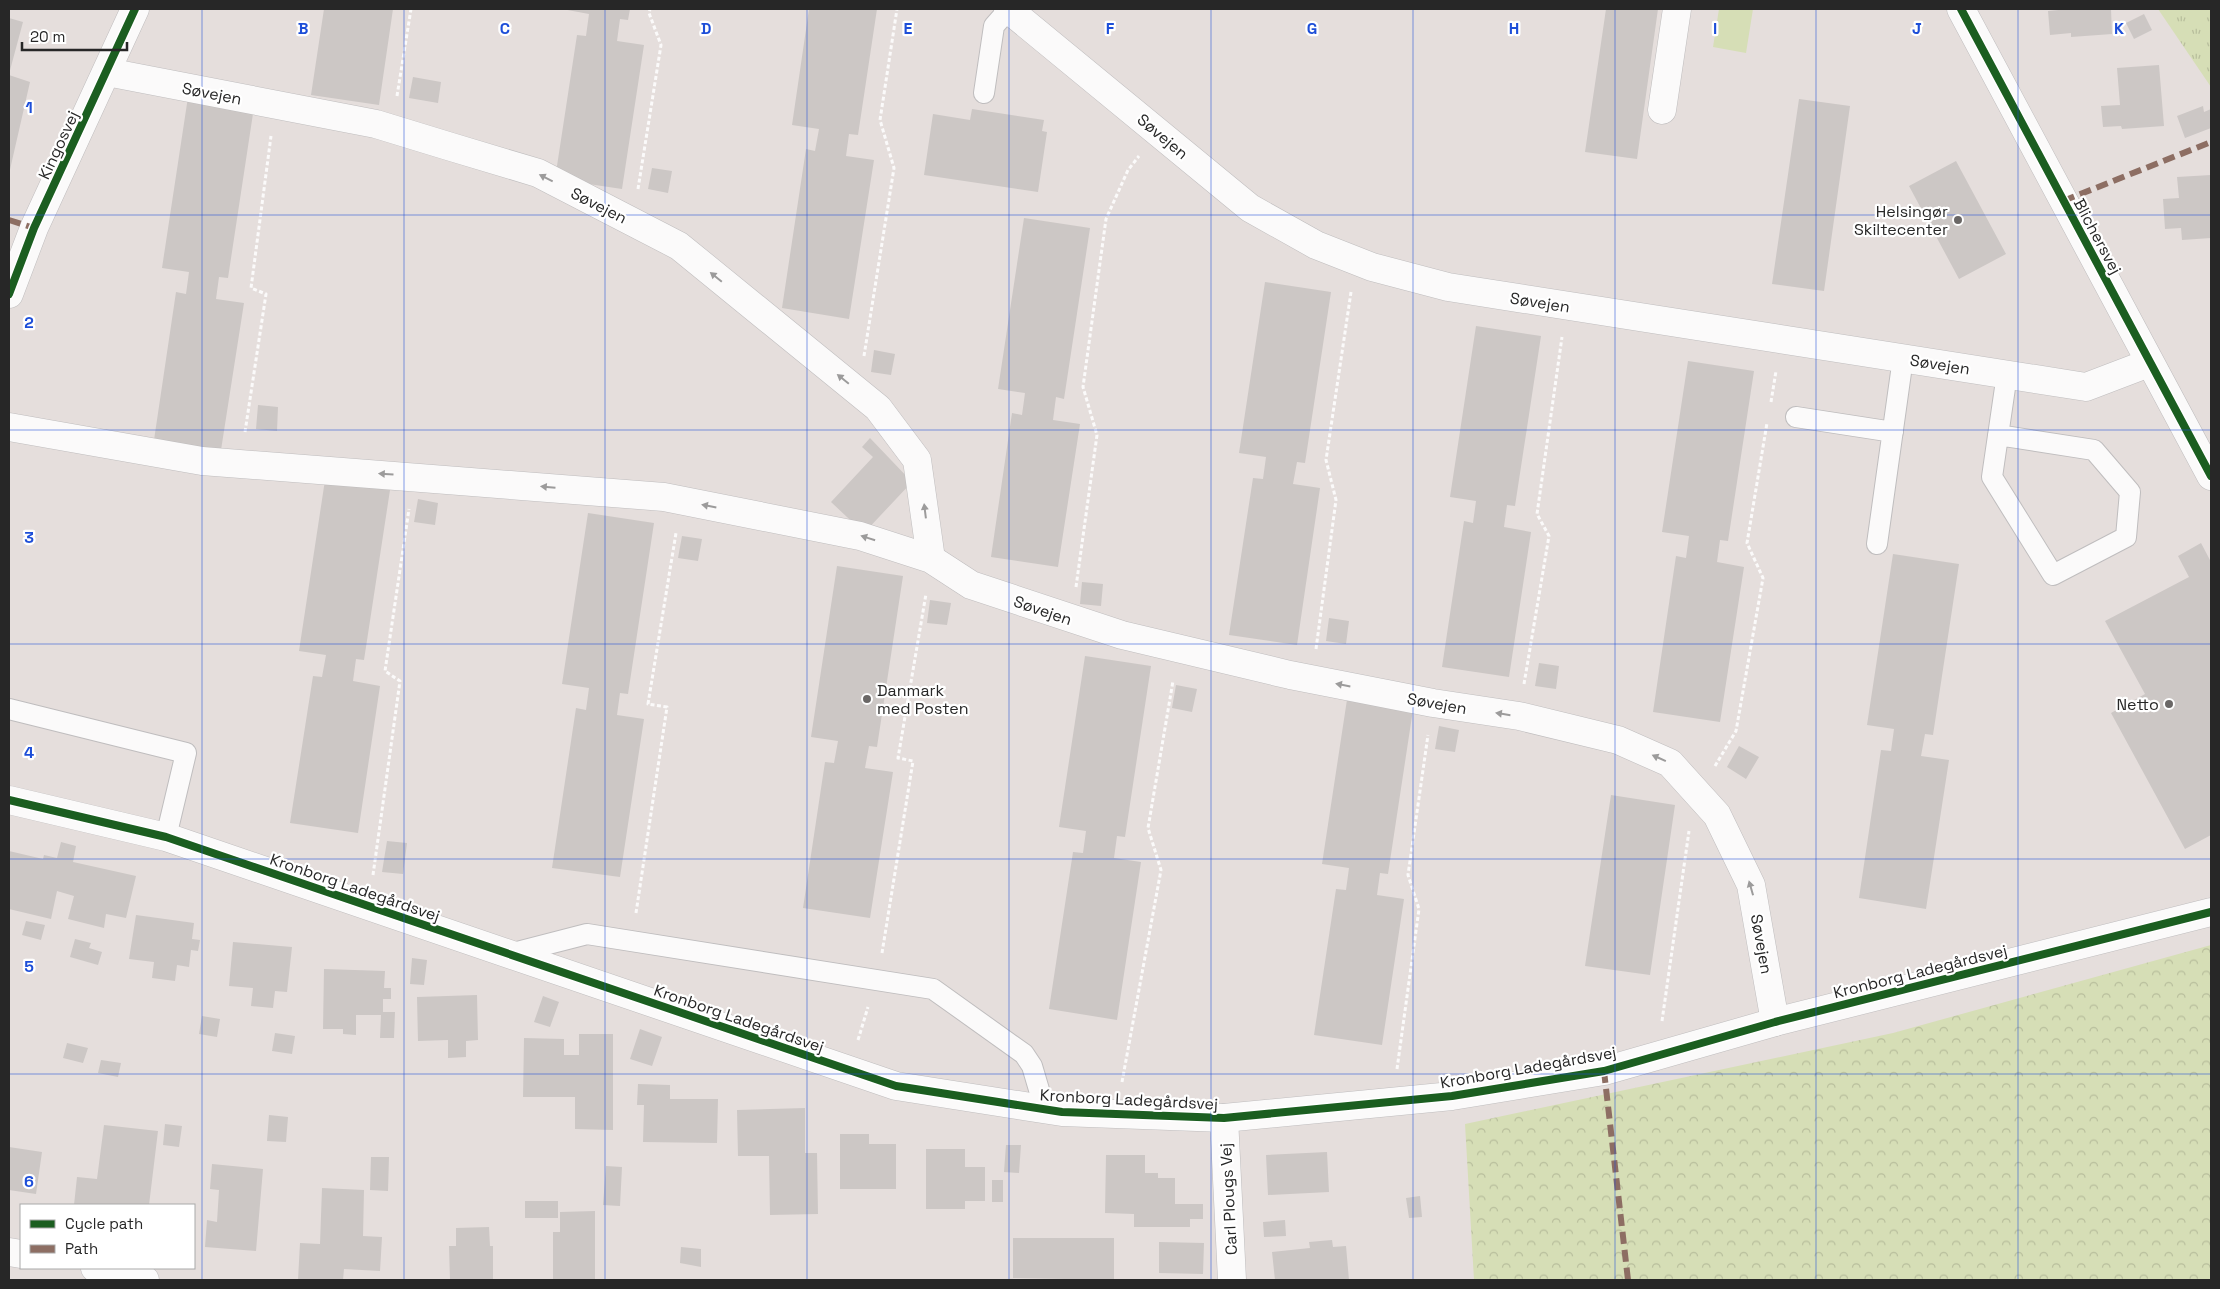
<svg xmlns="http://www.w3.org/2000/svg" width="2220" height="1289" viewBox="0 0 2220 1289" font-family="'Space Grotesk',sans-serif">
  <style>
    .grass { fill: url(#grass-tufts) }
    .forest { fill: url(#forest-crowns) }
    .park { fill: #d6deb6 }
    .building { fill: #ccc7c5 }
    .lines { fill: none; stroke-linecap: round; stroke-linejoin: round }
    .lane-casing { stroke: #bfbdbe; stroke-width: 22 }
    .street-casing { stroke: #bfbdbe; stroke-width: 29 }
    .secondary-casing { stroke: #bfbdbe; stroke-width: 29 }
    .path { stroke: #fbfafa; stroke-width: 3; stroke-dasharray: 4 2.5; stroke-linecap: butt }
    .lane { stroke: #fbfafa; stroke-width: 20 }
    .street { stroke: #fbfafa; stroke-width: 28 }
    .secondary { stroke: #fbfafa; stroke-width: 28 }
    .quiet { stroke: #8d6e63; stroke-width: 6; stroke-dasharray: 12 6; stroke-linecap: butt }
    .cycleway-casing { stroke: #fff; stroke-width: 11 }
    .cycleway { stroke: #1b5e20; stroke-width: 8 }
    .oneway { fill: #9c9b9b }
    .grid { fill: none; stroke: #1d4ed8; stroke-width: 1; stroke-opacity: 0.55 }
    .poi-dot { fill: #6a6766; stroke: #fff; stroke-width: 2 }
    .labels { text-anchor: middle; stroke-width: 4.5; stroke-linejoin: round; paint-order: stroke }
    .street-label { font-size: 16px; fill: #272727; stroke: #fff }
    .poi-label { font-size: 16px; fill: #272727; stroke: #fff; text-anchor: end }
    .grid-label { font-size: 16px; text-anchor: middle; font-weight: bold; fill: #1d4ed8; stroke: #fff; stroke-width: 4.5; stroke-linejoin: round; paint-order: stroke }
  </style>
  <defs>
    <pattern id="grass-tufts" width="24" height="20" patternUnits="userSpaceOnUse" patternTransform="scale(1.25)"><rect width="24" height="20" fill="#d6deb6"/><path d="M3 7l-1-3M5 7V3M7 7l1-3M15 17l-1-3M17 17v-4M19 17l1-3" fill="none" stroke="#b8be9c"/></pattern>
    <pattern id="forest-crowns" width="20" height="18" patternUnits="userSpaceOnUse" patternTransform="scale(1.25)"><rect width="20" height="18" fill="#d6deb6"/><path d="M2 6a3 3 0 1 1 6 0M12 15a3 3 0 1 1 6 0" fill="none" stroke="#b8be9c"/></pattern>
  </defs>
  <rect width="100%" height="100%" fill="#e5dedc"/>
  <path class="grass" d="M 2158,9 L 2211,9 L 2211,87 Z"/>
  <path class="forest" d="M 2211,945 L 2211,1280 L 1474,1280 L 1465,1124 L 1893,1033 Z"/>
  <path class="park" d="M 1719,9 L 1753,9 L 1746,53 L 1713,47 Z"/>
  <path class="building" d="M 324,9 L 393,9 L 379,105 L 311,95 Z
    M 562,9 L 630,9 L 628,20 L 620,19 L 617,41 L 644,45 L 622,189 L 555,179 L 577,35 L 586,36 L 589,14 Z
    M 809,9 L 877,9 L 858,135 L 849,134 L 846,156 L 874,160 L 849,319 L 782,308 L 806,149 L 815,151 L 819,129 L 792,125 Z
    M 1606,9 L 1658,9 L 1637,159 L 1585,152 Z
    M 2069,9 L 2111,9 L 2112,34 L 2071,37 L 2071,33 L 2050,35 L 2048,11 Z
    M 2144,14 L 2152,30 L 2134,39 L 2126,23 Z
    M 9,18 L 23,22 L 9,74 Z
    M 2159,65 L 2164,126 L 2122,129 L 2121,126 L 2103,127 L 2101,106 L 2120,105 L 2117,68 Z
    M 9,75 L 30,82 L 9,174 Z
    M 413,77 L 441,82 L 438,103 L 409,98 Z
    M 188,97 L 254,107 L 228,278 L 219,277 L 216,299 L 244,303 L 221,450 L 154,440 L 176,292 L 186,294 L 189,272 L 162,268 Z
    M 1799,99 L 1850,106 L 1824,291 L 1772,284 Z
    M 2203,106 L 2204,112 L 2211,109 L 2211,128 L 2185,138 L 2177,116 Z
    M 972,109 L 1044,120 L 1042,131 L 1047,132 L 1038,192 L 924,175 L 933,114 L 970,120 Z
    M 1956,161 L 2006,254 L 1959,279 L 1909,186 Z
    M 652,168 L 672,171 L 668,193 L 648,189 Z
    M 2211,175 L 2211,238 L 2182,240 L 2181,228 L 2165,229 L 2163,199 L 2179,198 L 2177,177 Z
    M 1024,218 L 1090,228 L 1064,399 L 1056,397 L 1053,420 L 1080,424 L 1058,567 L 991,557 L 1012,413 L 1022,415 L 1025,393 L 998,389 Z
    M 1265,282 L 1331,292 L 1305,463 L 1297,462 L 1293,484 L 1320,488 L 1297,645 L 1229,635 L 1253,478 L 1263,479 L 1266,457 L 1239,453 Z
    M 1476,326 L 1541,336 L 1515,506 L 1507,505 L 1504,527 L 1531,532 L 1509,677 L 1442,667 L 1464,521 L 1473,523 L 1476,501 L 1450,497 Z
    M 874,350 L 895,354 L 891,375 L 871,372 Z
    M 1688,361 L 1754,371 L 1728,541 L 1720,540 L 1717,562 L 1744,567 L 1720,722 L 1653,712 L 1676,556 L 1686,558 L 1689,536 L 1662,532 Z
    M 258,405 L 278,407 L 277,431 L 256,429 Z
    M 870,438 L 912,482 L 864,533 L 831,502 L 873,457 L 862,447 Z
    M 325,480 L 390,490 L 364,660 L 356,659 L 353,681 L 380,686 L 358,833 L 290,823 L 313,676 L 322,677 L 326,655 L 299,651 Z
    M 418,499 L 438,503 L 435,525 L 414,522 Z
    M 588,513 L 654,523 L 628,694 L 620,693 L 617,715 L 644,719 L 620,877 L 552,868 L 576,708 L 586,710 L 589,688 L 562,684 Z
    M 682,536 L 702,539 L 698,561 L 678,558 Z
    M 2201,543 L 2211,562 L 2211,835 L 2185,849 L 2111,713 L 2145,694 L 2105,621 L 2189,577 L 2178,556 Z
    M 1893,554 L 1959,564 L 1933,735 L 1925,734 L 1921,756 L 1949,760 L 1926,909 L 1859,898 L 1881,750 L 1891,751 L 1894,729 L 1867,725 Z
    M 837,566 L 903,576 L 877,747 L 869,746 L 865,768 L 893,772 L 870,918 L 803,908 L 825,762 L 834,763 L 838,741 L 811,737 Z
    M 1082,582 L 1103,584 L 1101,606 L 1080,604 Z
    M 930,600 L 951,603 L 947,625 L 927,623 Z
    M 1329,618 L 1349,621 L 1346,644 L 1326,641 Z
    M 1085,656 L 1151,666 L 1125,837 L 1117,836 L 1114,858 L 1141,862 L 1117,1020 L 1049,1009 L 1073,852 L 1083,853 L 1086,831 L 1059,827 Z
    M 1539,663 L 1559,666 L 1556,689 L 1535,686 Z
    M 1176,685 L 1197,689 L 1192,712 L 1172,708 Z
    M 1348,693 L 1414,703 L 1388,874 L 1380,873 L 1377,895 L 1404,899 L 1382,1045 L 1314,1035 L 1336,889 L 1346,890 L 1349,868 L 1322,864 Z
    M 1439,726 L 1459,730 L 1455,752 L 1435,749 Z
    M 1739,746 L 1759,757 L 1746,779 L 1727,767 Z
    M 1611,795 L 1675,805 L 1650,975 L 1585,966 Z
    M 387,841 L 407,843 L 403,874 L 382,872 Z
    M 61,842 L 76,846 L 73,862 L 136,876 L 126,918 L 106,914 L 104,928 L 68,919 L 74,896 L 57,891 L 51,919 L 9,909 L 9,851 L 43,859 L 44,855 L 57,858 Z
    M 136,915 L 194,923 L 192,939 L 200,940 L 198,951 L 191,950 L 189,967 L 177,965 L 175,981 L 152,978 L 154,962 L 129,959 Z
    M 26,921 L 45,925 L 41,940 L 22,935 Z
    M 75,939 L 91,943 L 89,948 L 102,952 L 98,965 L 70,957 Z
    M 233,942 L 292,947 L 287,992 L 275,991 L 273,1008 L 251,1006 L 253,988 L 229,986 Z
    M 412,958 L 427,960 L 424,985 L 410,984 Z
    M 324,969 L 385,971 L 384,988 L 391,988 L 391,999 L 383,999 L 383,1012 L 395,1012 L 394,1038 L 380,1038 L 381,1015 L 356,1015 L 356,1035 L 343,1034 L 343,1029 L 323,1029 Z
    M 477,995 L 478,1040 L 466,1041 L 466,1057 L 448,1058 L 448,1040 L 418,1041 L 417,997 Z
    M 543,996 L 559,1002 L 550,1027 L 534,1022 Z
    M 202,1016 L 220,1019 L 217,1037 L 199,1034 Z
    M 640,1029 L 662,1037 L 652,1066 L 630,1059 Z
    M 275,1033 L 295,1036 L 292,1054 L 272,1051 Z
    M 579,1034 L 613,1034 L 613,1130 L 575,1129 L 575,1097 L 523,1097 L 524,1038 L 564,1039 L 564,1055 L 579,1055 Z
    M 67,1043 L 88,1048 L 83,1063 L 63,1058 Z
    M 101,1060 L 121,1063 L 118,1077 L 98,1073 Z
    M 638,1084 L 670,1085 L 670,1099 L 718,1099 L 717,1143 L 643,1142 L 644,1105 L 637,1105 Z
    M 805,1108 L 805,1153 L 817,1153 L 818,1214 L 770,1215 L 769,1156 L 738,1156 L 737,1110 Z
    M 269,1115 L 288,1117 L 286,1142 L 267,1141 Z
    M 165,1124 L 182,1126 L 179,1147 L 163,1145 Z
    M 104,1125 L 158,1131 L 149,1205 L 74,1205 L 77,1177 L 97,1179 Z
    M 840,1134 L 869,1134 L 869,1144 L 896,1144 L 896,1189 L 840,1189 Z
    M 1006,1145 L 1021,1145 L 1019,1173 L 1004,1172 Z
    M 9,1147 L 42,1152 L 36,1194 L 9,1190 Z
    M 926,1149 L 965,1149 L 965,1167 L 985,1167 L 985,1201 L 965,1201 L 965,1209 L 926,1209 Z
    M 1327,1152 L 1329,1192 L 1268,1195 L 1266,1155 Z
    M 1106,1155 L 1145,1155 L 1145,1173 L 1158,1173 L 1158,1178 L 1175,1178 L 1175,1204 L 1203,1204 L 1203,1219 L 1190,1219 L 1190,1227 L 1134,1227 L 1134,1214 L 1105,1213 Z
    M 371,1157 L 389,1157 L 388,1191 L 370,1190 Z
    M 212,1164 L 263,1169 L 256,1251 L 205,1247 L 207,1220 L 217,1222 L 219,1190 L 210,1189 Z
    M 606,1166 L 622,1167 L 620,1206 L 603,1205 Z
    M 992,1180 L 1003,1180 L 1003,1202 L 992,1202 Z
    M 322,1188 L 364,1190 L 363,1236 L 382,1237 L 380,1271 L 344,1269 L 343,1280 L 298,1280 L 300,1243 L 320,1244 Z
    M 1420,1196 L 1422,1217 L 1409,1218 L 1406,1198 Z
    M 525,1201 L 558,1201 L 558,1218 L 525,1218 Z
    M 595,1211 L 595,1280 L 553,1280 L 553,1232 L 560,1232 L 560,1212 Z
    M 1285,1220 L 1286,1236 L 1264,1237 L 1263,1222 Z
    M 489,1227 L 490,1246 L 493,1246 L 493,1280 L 450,1280 L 449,1246 L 456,1246 L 456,1228 Z
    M 1013,1238 L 1114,1238 L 1114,1280 L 1013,1278 Z
    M 1332,1240 L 1333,1247 L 1346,1246 L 1349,1280 L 1275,1280 L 1272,1252 L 1310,1248 L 1309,1242 Z
    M 1159,1242 L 1204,1243 L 1203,1274 L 1159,1273 Z
    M 681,1247 L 701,1249 L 701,1267 L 680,1263 Z"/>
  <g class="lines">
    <defs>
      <path id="lane" d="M 984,93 L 994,26 L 1009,9
        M 1796,417 L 1893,432
        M 1998,435 L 2094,450 L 2130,492 L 2126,537 L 2053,575 L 1992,477 L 2007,374
        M 1877,544 L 1903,358
        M 9,709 L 186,753 L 166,837
        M 509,954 L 587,934 L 933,989 L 1024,1054 L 1032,1066 L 1045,1110"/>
      <path id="street" d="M 1008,9 L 1250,208 L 1316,245 L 1372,267 L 1448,287 L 2086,387 L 2149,363
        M 107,72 L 376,124 L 448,146 L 538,173 L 679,246 L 878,408 L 917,460 L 931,559
        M 1662,110 L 1677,9
        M 9,427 L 202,461 L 664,497 L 860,536 L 931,559 L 971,585 L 1122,635 L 1290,675 L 1433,703 L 1519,716 L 1618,740 L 1670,763 L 1717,815 L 1751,885 L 1775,1022
        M 1224,1118 L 1232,1280
        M 9,1252 L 21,1254
        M 95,1268 L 145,1280"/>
      <path id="secondary" d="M 1961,9 L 2211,476
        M 9,294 L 34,228 L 135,9
        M 9,800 L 166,837 L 896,1086 L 1062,1112 L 1224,1118 L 1452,1096 L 1604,1071 L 1775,1022 L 2211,912"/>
    </defs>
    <use href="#lane" class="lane-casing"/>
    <use href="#street" class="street-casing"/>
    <use href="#secondary" class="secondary-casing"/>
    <path class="path" d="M 397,96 L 411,9
      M 638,189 L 661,45 L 649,13 L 650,9
      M 864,356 L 894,168 L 880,120 L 897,9
      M 1771,402 L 1776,371
      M 245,432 L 266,294 L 251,288 L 271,136
      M 1076,587 L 1097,435 L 1083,387 L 1106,219 L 1128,170 L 1139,156
      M 1316,649 L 1336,500 L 1326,460 L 1351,292
      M 1524,684 L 1549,536 L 1537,514 L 1562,337
      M 1715,766 L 1736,731 L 1763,578 L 1747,543 L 1767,423
      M 373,875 L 400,681 L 385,671 L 409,509
      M 636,913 L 667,707 L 648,704 L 676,533
      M 882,953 L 913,761 L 898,758 L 926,594
      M 1662,1021 L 1689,831
      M 858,1040 L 868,1007
      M 1397,1069 L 1419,909 L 1408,875 L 1428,735
      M 1122,1082 L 1161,870 L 1148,828 L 1173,681"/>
    <use href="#lane" class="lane"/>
    <use href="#street" class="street"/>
    <use href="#secondary" class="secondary"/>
    <path class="quiet" d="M 2063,201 L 2211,142
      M 9,220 L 34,228
      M 1604,1071 L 1628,1280"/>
    <defs>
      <path id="cycleway" d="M 1961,9 L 2211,476
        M 9,294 L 34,228 L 135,9
        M 9,800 L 166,837 L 896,1086 L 1062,1112 L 1224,1118 L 1452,1096 L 1604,1071 L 1775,1022 L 2211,912"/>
    </defs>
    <use href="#cycleway" class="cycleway-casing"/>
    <use href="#cycleway" class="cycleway"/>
  </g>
  <defs><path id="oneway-solid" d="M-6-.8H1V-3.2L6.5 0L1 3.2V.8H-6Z" transform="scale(1.25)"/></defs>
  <g class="oneway">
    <use href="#oneway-solid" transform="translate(546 178) rotate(-153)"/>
    <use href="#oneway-solid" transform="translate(716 277) rotate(-141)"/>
    <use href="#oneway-solid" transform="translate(843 379) rotate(-141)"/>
    <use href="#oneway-solid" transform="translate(386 474) rotate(-177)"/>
    <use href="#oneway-solid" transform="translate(548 487) rotate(-175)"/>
    <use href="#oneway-solid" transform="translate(709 506) rotate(-169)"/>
    <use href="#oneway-solid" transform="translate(925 511) rotate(-97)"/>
    <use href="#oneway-solid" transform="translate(868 538) rotate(-162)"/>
    <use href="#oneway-solid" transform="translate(1343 685) rotate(-169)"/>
    <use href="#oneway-solid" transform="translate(1503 714) rotate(-171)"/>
    <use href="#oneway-solid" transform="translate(1659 758) rotate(-156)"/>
    <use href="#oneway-solid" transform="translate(1751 888) rotate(-106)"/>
  </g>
  <path class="grid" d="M 202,9 L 202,1280M 404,9 L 404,1280M 605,9 L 605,1280M 807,9 L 807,1280M 1009,9 L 1009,1280M 1211,9 L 1211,1280M 1413,9 L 1413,1280M 1615,9 L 1615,1280M 1816,9 L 1816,1280M 2018,9 L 2018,1280M 9,215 L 2211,215M 9,430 L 2211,430M 9,644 L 2211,644M 9,859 L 2211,859M 9,1074 L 2211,1074"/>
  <g class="poi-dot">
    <circle cx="1958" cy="220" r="5"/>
    <circle cx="867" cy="699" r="5"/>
    <circle cx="2169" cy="704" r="5"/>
  </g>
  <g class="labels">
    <g class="street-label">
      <text transform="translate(212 93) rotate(11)" y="6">Søvejen</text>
      <text transform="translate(1163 136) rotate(40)" y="6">Søvejen</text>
      <text transform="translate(58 145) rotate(-65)" y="6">Kingosvej</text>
      <text transform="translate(599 205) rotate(27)" y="6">Søvejen</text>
      <text transform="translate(2098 236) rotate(62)" y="6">Blichersvej</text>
      <text transform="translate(1540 302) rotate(9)" y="6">Søvejen</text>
      <text transform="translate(1940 364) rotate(9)" y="6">Søvejen</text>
      <text transform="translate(1043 610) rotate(19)" y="6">Søvejen</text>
      <text transform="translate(1437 703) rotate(10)" y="6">Søvejen</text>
      <text transform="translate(355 887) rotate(19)" y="6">Kronborg Ladegårdsvej</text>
      <text transform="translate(1762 944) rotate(80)" y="6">Søvejen</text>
      <text transform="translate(1920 971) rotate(-14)" y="6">Kronborg Ladegårdsvej</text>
      <text transform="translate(739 1018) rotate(19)" y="6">Kronborg Ladegårdsvej</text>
      <text transform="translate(1528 1067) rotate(-10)" y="6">Kronborg Ladegårdsvej</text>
      <text transform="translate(1129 1099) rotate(3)" y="6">Kronborg Ladegårdsvej</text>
      <text transform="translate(1228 1199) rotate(-93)" y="6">Carl Plougs Vej</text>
    </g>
    <g class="poi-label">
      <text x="1948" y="217">Helsingør<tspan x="1948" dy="18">Skiltecenter</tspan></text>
      <text x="877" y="696" text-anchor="start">Danmark<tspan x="877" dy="18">med Posten</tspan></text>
      <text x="2159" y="710">Netto</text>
    </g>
  </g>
  <g class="grid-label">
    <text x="303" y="34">B</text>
    <text x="505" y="34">C</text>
    <text x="706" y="34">D</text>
    <text x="908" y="34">E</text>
    <text x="1110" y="34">F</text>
    <text x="1312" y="34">G</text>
    <text x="1514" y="34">H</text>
    <text x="1715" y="34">I</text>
    <text x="1917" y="34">J</text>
    <text x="2119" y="34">K</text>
    <text x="29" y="113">1</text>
    <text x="29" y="328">2</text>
    <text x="29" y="543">3</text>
    <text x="29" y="758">4</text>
    <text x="29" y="972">5</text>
    <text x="29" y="1187">6</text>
  </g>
  <rect width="2220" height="1289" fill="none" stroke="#272727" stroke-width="20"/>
  <rect x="20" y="1204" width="175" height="65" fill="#ffffff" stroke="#a9a9a9"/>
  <rect x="30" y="1220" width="25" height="8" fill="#1b5e20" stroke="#a9a9a9"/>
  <text x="65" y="1229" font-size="15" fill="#272727">Cycle path</text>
  <rect x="30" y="1245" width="25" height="8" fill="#8d6e63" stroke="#a9a9a9"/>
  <text x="65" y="1254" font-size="15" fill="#272727">Path</text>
  <path d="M22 42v8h105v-8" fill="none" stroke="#272727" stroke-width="2.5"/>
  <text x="30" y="42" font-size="15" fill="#272727" stroke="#ffffff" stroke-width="4" paint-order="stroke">20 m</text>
</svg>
